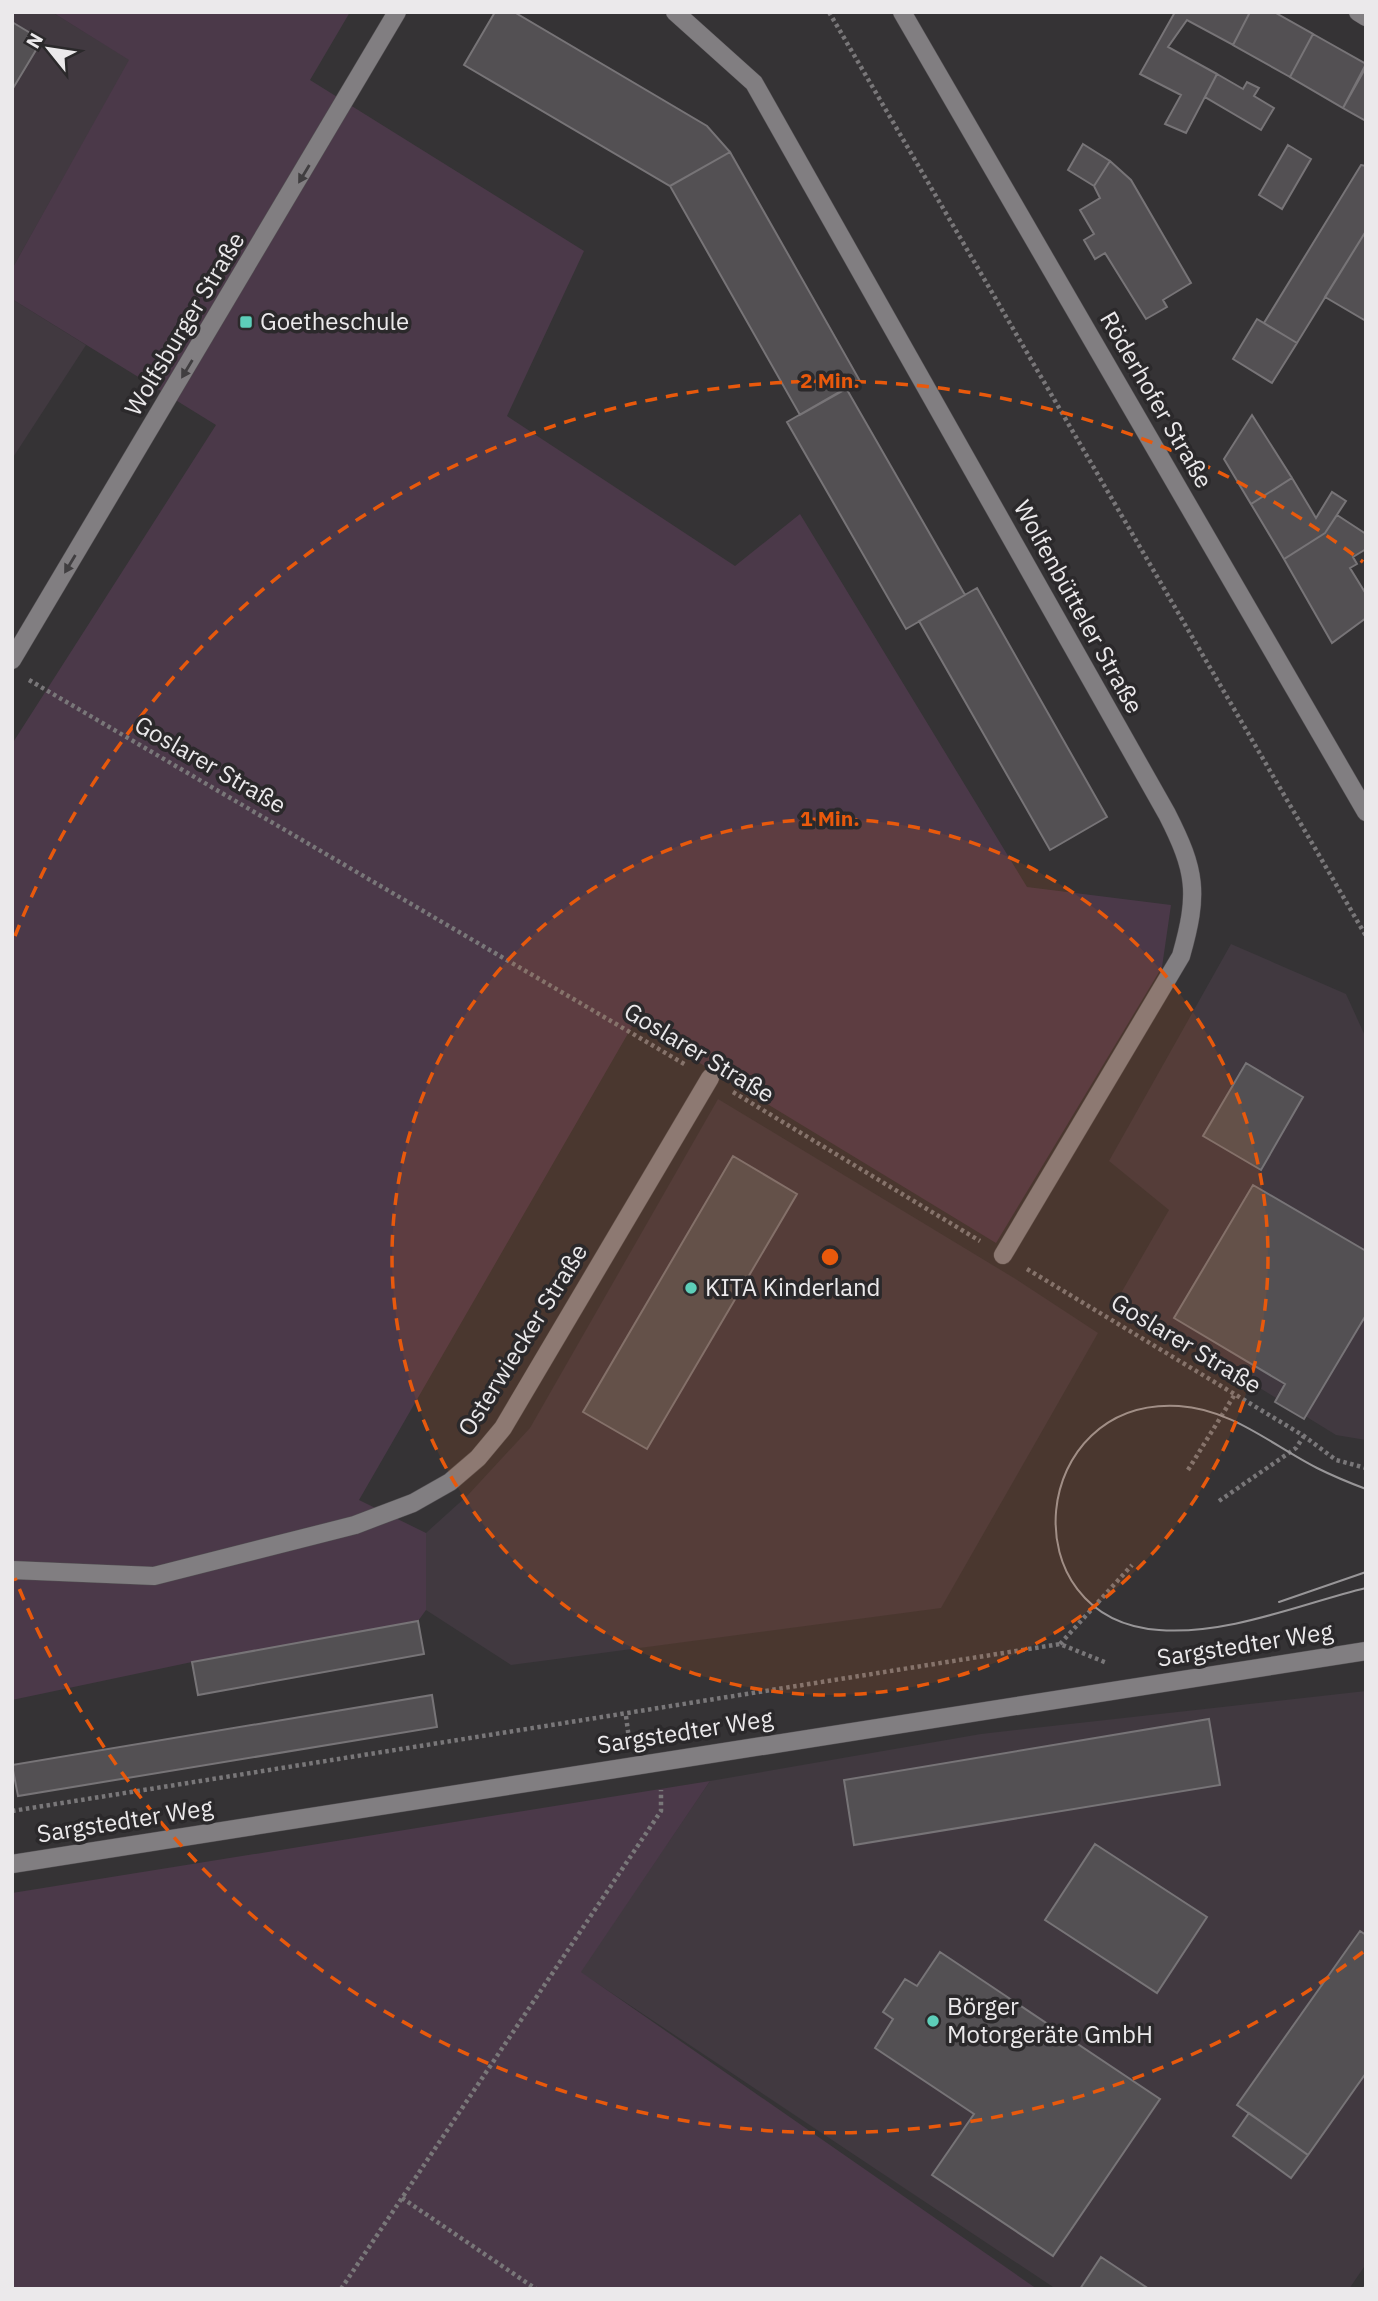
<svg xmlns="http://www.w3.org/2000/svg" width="1378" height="2301" viewBox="0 0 1378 2301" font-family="'IBM Plex Sans',sans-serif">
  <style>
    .built { fill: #413940 }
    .green { fill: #4b3949 }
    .building { fill: #535053; stroke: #777477; stroke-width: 2 }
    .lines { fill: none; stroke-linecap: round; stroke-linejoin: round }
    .street-casing { stroke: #535053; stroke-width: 19 }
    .secondary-casing { stroke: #535053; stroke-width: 19 }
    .path { stroke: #797779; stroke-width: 4.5; stroke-dasharray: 3.5 3.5; stroke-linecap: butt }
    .street { stroke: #817e81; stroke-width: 18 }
    .secondary { stroke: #817e81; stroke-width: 18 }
    .tram { stroke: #989698; stroke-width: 2 }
    .oneway { fill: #403e40 }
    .ring { fill: none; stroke: #e8590c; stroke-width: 3.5; stroke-dasharray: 12 9 }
    .poi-dot { fill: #5dceb9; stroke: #2b292b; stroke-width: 2.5 }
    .labels { text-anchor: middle; stroke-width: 7; stroke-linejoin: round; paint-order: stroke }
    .poi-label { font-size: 24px; fill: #ebe9eb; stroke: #2b292b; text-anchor: start }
    .street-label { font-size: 24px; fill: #ebe9eb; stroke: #2b292b }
    .centre { fill: #e8590c; stroke: #2b292b; stroke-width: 3.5 }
    .ring-label { font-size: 21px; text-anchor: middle; font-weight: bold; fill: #e8590c; stroke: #2b292b; stroke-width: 7; stroke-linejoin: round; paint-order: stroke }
  </style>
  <rect width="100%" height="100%" fill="#353335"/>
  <path class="built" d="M 12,12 L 52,12 L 130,60 L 12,269 Z
    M 12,299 L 86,345 L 12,459 Z
    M 1231,944 L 1346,994 L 1366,1038 L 1366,1440 L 1336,1435 L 1117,1300 L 1169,1210 L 1109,1161 Z
    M 718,1099 L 1014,1278 L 1098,1333 L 941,1608 L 511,1665 L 426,1610 L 426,1533 L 468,1495 L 530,1428 Z
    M 1366,1691 L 1366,2264 L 1349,2289 L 1056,2289 L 580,1972 L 710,1781 L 981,1734 Z"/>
  <path class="green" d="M 52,12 L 350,12 L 310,80 L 584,251 L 507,416 L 735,566 L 800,514 L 1027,887 L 1171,905 L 1162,967 L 996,1243 L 634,1023 L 359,1500 L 426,1533 L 426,1610 L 418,1621 L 192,1662 L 12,1700 L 12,744 L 216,425 L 12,299 L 12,269 L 129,60 Z
    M 710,1781 L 581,1972 L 1037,2289 L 12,2289 L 12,1893 Z"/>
  <path class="building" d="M 495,12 L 514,12 L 707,126 L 730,152 L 670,186 L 464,65 Z
    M 1175,12 L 1250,12 L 1233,45 L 1187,20 L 1168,47 L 1217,74 L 1186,133 L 1165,124 L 1181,95 L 1140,74 Z
    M 1250,12 L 1274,12 L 1313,34 L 1290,77 L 1233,45 Z
    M 12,22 L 42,40 L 12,90 Z
    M 1313,34 L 1366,64 L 1343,108 L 1290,77 Z
    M 1366,67 L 1366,121 L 1343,108 Z
    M 1217,74 L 1243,89 L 1247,82 L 1259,88 L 1254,96 L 1274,108 L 1261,130 L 1205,97 Z
    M 1083,144 L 1110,161 L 1094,186 L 1068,170 Z
    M 1288,145 L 1311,159 L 1282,209 L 1259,195 Z
    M 730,152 L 860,381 L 800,415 L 670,186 Z
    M 1110,161 L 1131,180 L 1191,283 L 1163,300 L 1167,307 L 1146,319 L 1105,253 L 1095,259 L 1084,240 L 1094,234 L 1080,210 L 1100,198 L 1094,186 Z
    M 1361,165 L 1366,166 L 1366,231 L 1297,343 L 1264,323 Z
    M 1366,231 L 1366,321 L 1325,297 Z
    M 1257,319 L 1297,343 L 1272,383 L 1233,359 Z
    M 846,388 L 965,595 L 906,629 L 787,422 Z
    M 1252,415 L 1292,478 L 1251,504 L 1224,459 Z
    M 1292,478 L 1316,518 L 1332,492 L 1346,501 L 1325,533 L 1284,559 L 1251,504 Z
    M 1337,515 L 1366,534 L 1366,549 L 1353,557 L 1357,564 L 1350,568 L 1366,594 L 1366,618 L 1332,643 L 1284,559 L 1325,533 Z
    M 977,588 L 1107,817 L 1050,850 L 919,621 Z
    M 1246,1063 L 1303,1097 L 1261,1170 L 1203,1136 Z
    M 733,1156 L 797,1194 L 647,1449 L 583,1412 Z
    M 1253,1185 L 1366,1251 L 1366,1315 L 1304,1419 L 1275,1402 L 1285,1384 L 1174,1318 Z
    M 418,1621 L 424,1654 L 198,1695 L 192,1662 Z
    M 432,1695 L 437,1727 L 18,1796 L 12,1765 Z
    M 1209,1719 L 1220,1785 L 854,1845 L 844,1780 Z
    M 1095,1844 L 1207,1917 L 1157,1993 L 1045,1920 Z
    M 1360,1931 L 1366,1935 L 1366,2073 L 1308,2155 L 1237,2105 Z
    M 940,1952 L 1160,2099 L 1053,2256 L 932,2175 L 974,2114 L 875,2048 L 893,2019 L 883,2012 L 905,1979 L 917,1986 Z
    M 1249,2113 L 1308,2155 L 1291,2178 L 1233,2136 Z
    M 1101,2257 L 1149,2289 L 1080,2289 Z"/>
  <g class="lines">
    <defs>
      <path id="street" d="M 675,12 L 754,83 L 1167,814 C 1196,871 1199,893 1181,956 L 1003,1255
        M 1358,12 L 1366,17
        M 12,660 L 397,12
        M 12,1570 L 154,1576 L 355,1525 L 413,1503 L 450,1482 L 478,1458 L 503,1428 L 710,1078"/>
      <path id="secondary" d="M 902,12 L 1366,812
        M 12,1864 L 1366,1651"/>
    </defs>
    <use href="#street" class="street-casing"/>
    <use href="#secondary" class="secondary-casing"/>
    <path class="path" d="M 829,12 L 1366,936
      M 29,680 L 686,1065
      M 733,1092 L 980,1241
      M 1027,1269 L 1304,1436 L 1336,1460 L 1366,1468
      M 1188,1470 L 1235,1394
      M 1219,1501 L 1296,1448 L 1304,1436
      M 1060,1644 L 1132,1565
      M 626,1716 L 629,1739
      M 12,1811 L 1060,1644 L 1107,1663
      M 402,2198 L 536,2289
      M 341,2289 L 661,1811 L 661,1790
      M 1365,2289 L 1366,2287"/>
    <use href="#street" class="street"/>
    <use href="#secondary" class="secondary"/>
    <path class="tram" d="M 1366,1489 C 1350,1483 1333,1476 1317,1468 C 1272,1445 1231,1409 1179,1406 C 1029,1397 1008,1619 1159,1630 C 1229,1635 1300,1604 1366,1588
      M 1279,1602 L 1366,1572"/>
  </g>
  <defs><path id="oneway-solid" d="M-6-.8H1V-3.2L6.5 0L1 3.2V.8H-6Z" transform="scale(1.75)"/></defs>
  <g class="oneway">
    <use href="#oneway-solid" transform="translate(304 174) rotate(121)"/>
    <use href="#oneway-solid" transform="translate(187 369) rotate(121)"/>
    <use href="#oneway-solid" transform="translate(70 564) rotate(121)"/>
  </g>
  <circle cx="830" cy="1257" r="438" fill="#e8590c" fill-opacity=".12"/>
  <g class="ring">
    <circle cx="830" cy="1257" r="438"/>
    <path d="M1363 1952A876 876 0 0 1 15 1578M15 936A876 876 0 0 1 1363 562"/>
  </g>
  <g class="poi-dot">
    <rect x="239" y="315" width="14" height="14" rx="3.5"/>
    <circle cx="691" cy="1288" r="7"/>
    <circle cx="933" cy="2021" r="7"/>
  </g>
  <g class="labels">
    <g class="poi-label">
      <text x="260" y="330">Goetheschule</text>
      <text x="705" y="1296">KITA Kinderland</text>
      <text x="947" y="2015">Börger<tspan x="947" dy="28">Motorgeräte GmbH</tspan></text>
    </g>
    <g class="street-label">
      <text transform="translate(185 324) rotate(-59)" y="8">Wolfsburger Straße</text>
      <text transform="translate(1156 400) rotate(60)" y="8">Röderhofer Straße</text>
      <text transform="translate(1078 607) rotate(61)" y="8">Wolfenbütteler Straße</text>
      <text transform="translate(210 765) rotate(30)" y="8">Goslarer Straße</text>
      <text transform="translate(699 1053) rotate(31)" y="8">Goslarer Straße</text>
      <text transform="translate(523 1340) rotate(-58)" y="8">Osterwiecker Straße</text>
      <text transform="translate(1186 1344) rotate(31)" y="8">Goslarer Straße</text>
      <text transform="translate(1245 1645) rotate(-9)" y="8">Sargstedter Weg</text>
      <text transform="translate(685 1732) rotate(-9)" y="8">Sargstedter Weg</text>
      <text transform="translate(125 1821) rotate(-9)" y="8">Sargstedter Weg</text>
    </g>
  </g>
  <circle cx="830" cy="1257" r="10" class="centre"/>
  <g class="ring-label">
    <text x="830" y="388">2 Min.</text>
    <text x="830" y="826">1 Min.</text>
  </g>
  <rect width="1378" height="2301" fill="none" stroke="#ebe9eb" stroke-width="28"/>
  <g transform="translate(49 49) rotate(300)" stroke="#2b292b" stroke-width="5" paint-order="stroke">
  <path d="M0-5L12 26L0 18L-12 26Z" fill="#ebe9eb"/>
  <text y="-10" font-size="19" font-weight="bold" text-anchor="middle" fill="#ebe9eb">N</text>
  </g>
</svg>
